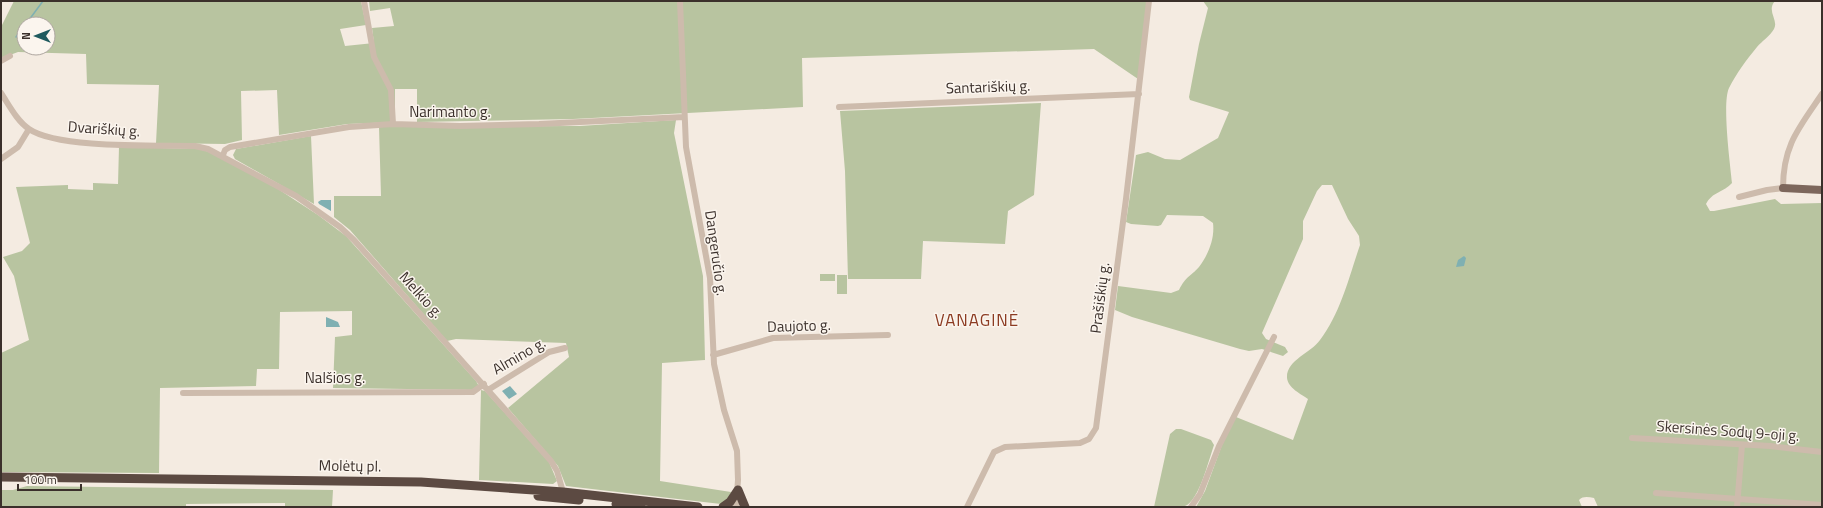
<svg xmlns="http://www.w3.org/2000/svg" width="1823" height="508" viewBox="0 0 1823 508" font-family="'Titillium Web',sans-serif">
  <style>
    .green { fill: #b8c4a0; fill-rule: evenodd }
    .water { fill: #7fb0b2 }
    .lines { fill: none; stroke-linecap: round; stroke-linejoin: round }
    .stream { stroke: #7fb0b2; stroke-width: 1.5 }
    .minor { stroke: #cdbbac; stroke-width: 6 }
    .major { stroke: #7d675c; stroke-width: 8 }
    .highway { stroke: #5c4a42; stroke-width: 9 }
    .labels { text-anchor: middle; stroke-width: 3; stroke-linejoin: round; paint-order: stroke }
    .street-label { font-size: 15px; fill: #3b302b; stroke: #fbf5ee }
    .quarter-label { font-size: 17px; letter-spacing: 1px; fill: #8c3b22; stroke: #fbf5ee }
  </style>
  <rect width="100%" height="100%" fill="#f4ebe1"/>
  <path class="green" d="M 14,1 L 361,1 L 366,25 L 340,29 L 345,46 L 374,43 L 372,28 L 394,26 L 390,8 L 370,11 L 369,1 L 1147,1 L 1138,79 L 1094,49 L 802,58 L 803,107 L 573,119 L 417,122 L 417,89 L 395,89 L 395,122 L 347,124 L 279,135 L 277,90 L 241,91 L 242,140 L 225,144 L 156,143 L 159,85 L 87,84 L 86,54 L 18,52 L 2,58 L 1,27 ZM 24,24 L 48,24 L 48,48 L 24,48 Z
    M 1203,1 L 1775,1 C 1766,11 1779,20 1774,29 C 1770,36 1762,41 1757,47 C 1747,59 1736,74 1729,88 C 1722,103 1730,163 1732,183 C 1724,192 1712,192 1706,204 L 1710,211 L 1714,211 L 1775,199 L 1781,204 L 1822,203 L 1822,507 L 1598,507 L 1594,498 C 1588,497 1583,496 1579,500 L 1582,507 L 1196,507 L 1205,491 L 1222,445 L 1236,417 L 1293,440 L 1308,399 C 1301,394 1288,388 1287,378 C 1286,360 1311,353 1320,340 C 1341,312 1349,277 1360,245 L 1359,236 L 1348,219 L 1332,185 L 1322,185 L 1317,191 L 1303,221 L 1303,239 L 1262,333 L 1266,339 L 1285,347 L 1288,352 L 1283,356 L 1262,349 L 1249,351 L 1240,349 L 1132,317 L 1115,310 L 1118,286 L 1171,293 L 1179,290 C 1186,276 1190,277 1199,267 C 1208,255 1215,239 1213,223 L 1203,216 L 1167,215 L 1161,225 L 1158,226 L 1131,224 L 1126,222 L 1136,155 L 1148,152 L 1165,159 L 1180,160 L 1218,138 L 1229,112 L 1190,100 L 1189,97 L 1199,44 L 1208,8 Z
    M 1041,103 L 1034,195 L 1008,211 L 1005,244 L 923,241 L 921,279 L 848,279 L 845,171 L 840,111 Z
    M 676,120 L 674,133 L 703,276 L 705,360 L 662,363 L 660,481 L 731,492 L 729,499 L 721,504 L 566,486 L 558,466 L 508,408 L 569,357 L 566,343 L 456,339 L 447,341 L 350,230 L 334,217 L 334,196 L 381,196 L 379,127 L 579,126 Z
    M 311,136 L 314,204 L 235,159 L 233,155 L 236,149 Z
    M 119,147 L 198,149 L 210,152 L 278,189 L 318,215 L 346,236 L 476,381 L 481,390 L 485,391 L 549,462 L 557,481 L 553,484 L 479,480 L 481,390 L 333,388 L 335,337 L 352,335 L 352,311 L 280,312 L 279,369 L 257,369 L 256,386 L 160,388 L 159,473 L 1,472 L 1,353 L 29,340 L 14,276 L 3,257 L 22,251 L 30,243 L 16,187 L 68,185 L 68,189 L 93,190 L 93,183 L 118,184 Z
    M 820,274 L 835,274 L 835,281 L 820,281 Z
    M 837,275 L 847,275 L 847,294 L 837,294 Z
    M 1176,429 L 1181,429 L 1211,440 L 1214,445 C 1209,459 1199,501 1185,506 C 1177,508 1163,507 1154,507 L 1170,434 Z
    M 27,486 L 333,490 L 332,507 L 285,507 L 285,503 L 186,504 L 186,507 L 1,507 L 1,490 L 13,490 Z"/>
  <path class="water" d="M 321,200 L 331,200 L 331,211 L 319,204 L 318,202 Z
    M 1464,256 L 1466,258 L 1464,266 L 1456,267 L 1458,260 Z
    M 326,317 L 338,322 L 340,327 L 326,327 Z
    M 510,386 L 517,394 L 509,399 L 502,391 Z"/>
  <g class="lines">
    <path class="stream" d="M 26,24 L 43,1
      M 16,37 L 24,26"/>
    <path class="minor" d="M 364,1 L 374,57 L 391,90 L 393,124
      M 680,1 L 686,147 L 710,278 L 714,364 L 724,410 L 737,451 L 738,480 L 736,507
      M 1,61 L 10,56
      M 1,93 C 9,105 17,121 29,129 C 58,149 158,145 195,146 L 208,149 L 296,196 L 340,227 L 354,240 L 551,461 L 557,471 L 563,492
      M 839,107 L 1139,94
      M 223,155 L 225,150 L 230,147 L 349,127 L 393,124 L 460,126 L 539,124 L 684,117
      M 1,159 L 18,147 L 29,129
      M 1739,197 L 1767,190 L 1783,188 C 1783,145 1799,128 1822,94
      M 713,355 L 773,338 L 888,335
      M 488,390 L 549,352 L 565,348
      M 183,393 L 473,392 L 484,384
      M 1632,438 L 1770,446 L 1822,452
      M 1656,493 L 1822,505
      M 967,507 L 994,452 L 1005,447 L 1080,443 L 1089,439 L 1096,428 L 1126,199 L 1149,1
      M 1191,507 L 1200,494 L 1219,446 L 1274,337
      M 1737,507 L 1742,445"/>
    <path class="major" d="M 1783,188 L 1822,190"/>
    <path class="highway" d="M 1,477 L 421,482 L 563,492 L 698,507
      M 738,490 L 745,507
      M 538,496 L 579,500
      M 616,504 L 641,507
      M 723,507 L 730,502 L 738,490"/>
  </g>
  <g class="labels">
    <g class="street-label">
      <text transform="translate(988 87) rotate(-2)" y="5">Santariškių g.</text>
      <text x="450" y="117">Narimanto g.</text>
      <text transform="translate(104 129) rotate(4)" y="5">Dvariškių g.</text>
      <text transform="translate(716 253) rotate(82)" y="5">Dangeručio g.</text>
      <text transform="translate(421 295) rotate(48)" y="5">Melkio g.</text>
      <text transform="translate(1100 298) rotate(-83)" y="5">Prašiškių g.</text>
      <text transform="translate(799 326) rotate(-2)" y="5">Daujoto g.</text>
      <text transform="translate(519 356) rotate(-30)" y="5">Almino g.</text>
      <text x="335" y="383">Nalšios g.</text>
      <text transform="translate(1728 431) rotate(4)" y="5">Skersinės Sodų 9-oji g.</text>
      <text transform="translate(350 466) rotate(1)" y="5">Molėtų pl.</text>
    </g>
    <g class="quarter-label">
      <text x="977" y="326">VANAGINĖ</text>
    </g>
  </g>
  <rect width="1823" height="508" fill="none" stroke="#3b302b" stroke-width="4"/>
  <g transform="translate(36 36) rotate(270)"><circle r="19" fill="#fbf5ee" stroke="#aea6a0"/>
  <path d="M0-3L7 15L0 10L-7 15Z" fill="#1f5a5e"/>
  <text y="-6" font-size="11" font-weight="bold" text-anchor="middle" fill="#3b302b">N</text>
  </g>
  <path d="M18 484v6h63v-6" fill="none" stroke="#3b302b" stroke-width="2"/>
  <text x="24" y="484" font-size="12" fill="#3b302b" stroke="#fbf5ee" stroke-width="3" paint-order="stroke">100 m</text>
</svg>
